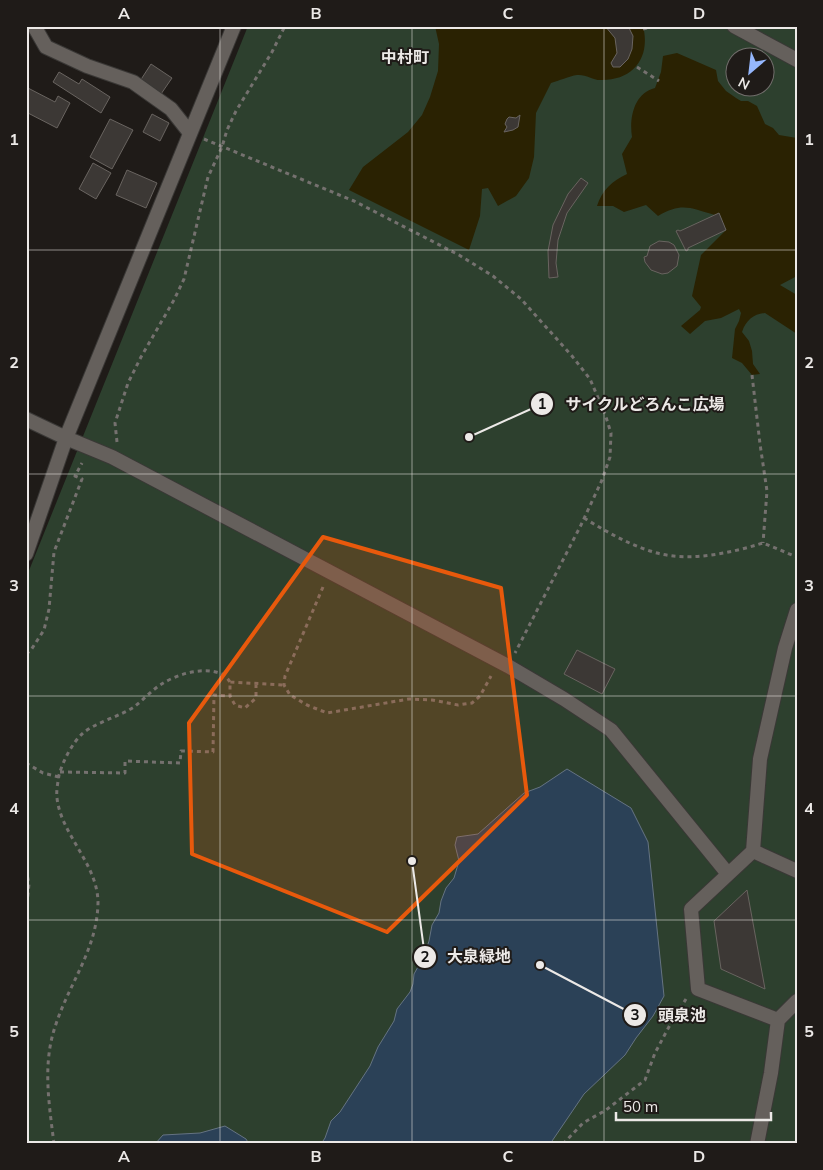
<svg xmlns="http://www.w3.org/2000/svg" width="823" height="1170" viewBox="0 0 823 1170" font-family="Mulish,'Noto Sans JP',sans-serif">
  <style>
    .green { fill: #2d402e; fill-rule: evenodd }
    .sand { fill: #2a2202 }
    .water { fill: #2b4157; stroke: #657382 }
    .building { fill: #3c3835; stroke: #696460 }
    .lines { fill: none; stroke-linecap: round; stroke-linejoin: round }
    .pedestrian-casing { stroke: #3a3836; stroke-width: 16 }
    .minor-casing { stroke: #3a3836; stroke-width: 16 }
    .path { stroke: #75716f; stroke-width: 3; stroke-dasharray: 4 4; stroke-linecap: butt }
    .pedestrian { stroke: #65605c; stroke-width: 14 }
    .minor { stroke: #65605c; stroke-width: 14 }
    .marked { fill: #e8590c; fill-opacity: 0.2; stroke: #e8590c; stroke-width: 4; stroke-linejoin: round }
    .grid { fill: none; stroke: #ece9e7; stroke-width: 1; stroke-opacity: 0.55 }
    .labels { text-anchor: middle; stroke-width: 4; stroke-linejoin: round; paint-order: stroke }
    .neighbourhood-label { font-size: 16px; font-weight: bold; fill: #ece9e7; stroke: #1f1b18 }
    .leader { fill: none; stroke: #ece9e7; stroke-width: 2 }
    .callout-dot { fill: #ece9e7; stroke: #1f1b18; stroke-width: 2 }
    .mark-label { font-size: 15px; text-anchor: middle; font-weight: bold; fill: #111 }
    .callout-label { font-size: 16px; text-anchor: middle; font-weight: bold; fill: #ece9e7; stroke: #1f1b18; stroke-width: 4; stroke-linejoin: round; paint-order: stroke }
    .neatline { fill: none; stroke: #ece9e7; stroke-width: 2 }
    .grid-label { font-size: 16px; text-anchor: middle; font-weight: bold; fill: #ece9e7 }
  </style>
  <rect width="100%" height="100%" fill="#1f1b18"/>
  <path class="green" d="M 248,26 L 797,26 L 797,1144 L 26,1144 L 26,578 ZM 736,58 L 766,58 L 766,88 L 736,88 Z"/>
  <path class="sand" d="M 435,26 L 643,26 C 651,58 633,81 600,80 C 593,80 585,74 577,75 C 569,76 559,81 551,83 L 536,113 L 534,157 L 529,178 L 516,196 L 498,206 L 488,188 L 482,189 L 480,216 L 469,250 L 349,190 L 363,167 L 408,132 L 422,115 L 430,97 L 438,71 L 439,44 Z
    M 677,53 L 716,70 L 718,81 L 726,91 L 736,98 L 741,101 L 748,101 L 757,106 L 765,124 L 773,128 L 779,135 L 797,138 L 797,276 L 780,285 L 797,295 L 797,334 L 765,313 C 754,314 746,320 742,332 L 749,341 L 752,351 L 753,364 L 760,374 L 752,375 L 742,363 L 732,358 L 735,329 L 739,321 L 741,313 L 739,309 L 721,318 L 705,321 L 690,334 L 681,326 L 700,310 L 701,307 L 692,296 L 701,255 L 726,230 L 719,213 L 715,215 C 690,208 682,202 658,216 L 646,205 L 624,212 L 613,206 L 597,206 C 602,190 612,181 627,174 L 622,154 L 632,137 C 629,118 634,93 655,88 L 661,72 L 663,56 Z"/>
  <path class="water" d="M 567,769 L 631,808 L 648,842 L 664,996 L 653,1016 L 636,1038 L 625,1055 L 584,1094 L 550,1144 L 321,1144 L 325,1138 L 331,1121 L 340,1112 L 370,1066 L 378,1047 L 394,1021 L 397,1009 L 410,992 L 413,984 L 414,974 L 424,956 L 429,941 L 432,925 L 439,913 L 441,901 L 446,888 L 454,878 L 459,861 L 455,845 L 457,837 L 478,834 L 524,793 L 540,787 Z
    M 225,1126 L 246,1139 L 249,1144 L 155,1144 L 163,1135 L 200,1133 Z"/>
  <path class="building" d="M 605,26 L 628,26 L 633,36 L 632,49 L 628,59 L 620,67 L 613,67 L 611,63 L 617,53 L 615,38 Z
    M 151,64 L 172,78 L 161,94 L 140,81 Z
    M 59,72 L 79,84 L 82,79 L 110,97 L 101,113 L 53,82 Z
    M 26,87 L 55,102 L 58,96 L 70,103 L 57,128 L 26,112 Z
    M 152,114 L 169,123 L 160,141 L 143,132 Z
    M 520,115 L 518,127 L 513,130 L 504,132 L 507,127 L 505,124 L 507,119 L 509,117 L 516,118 Z
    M 110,119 L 133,130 L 112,169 L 90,157 Z
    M 93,163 L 111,173 L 96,199 L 79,189 Z
    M 127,170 L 157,183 L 146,208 L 116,195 Z
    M 581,178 L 588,183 L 567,213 L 558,240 L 556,263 L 558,277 L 549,278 L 548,251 L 553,225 L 568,194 Z
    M 719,213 L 726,230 L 688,248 L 688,250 L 686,251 L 676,231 L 678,230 L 680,231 Z
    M 659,241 L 669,242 L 674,245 L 679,255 L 677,266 L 668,273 L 662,274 L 651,270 L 645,262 L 644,257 L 647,256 L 650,246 Z
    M 577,650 L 615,669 L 602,694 L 564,674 Z
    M 747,890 L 765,989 L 721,969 L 714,921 Z"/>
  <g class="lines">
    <defs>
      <path id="pedestrian" d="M 734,26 L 797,60
        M 66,438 L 112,457 L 508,666 L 564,699 L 611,730 L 728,874
        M 753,851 L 760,759 L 785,648 L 797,610
        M 778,1020 L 698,989 L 691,909 L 753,851 L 797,871
        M 757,1144 L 771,1073 L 778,1020 L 797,1001"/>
      <path id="minor" d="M 34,26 L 46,47 L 87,66 L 133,82 L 171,109 L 190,133
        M 26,419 L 66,438
        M 26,554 L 66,438 L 234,26"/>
    </defs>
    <use href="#pedestrian" class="pedestrian-casing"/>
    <use href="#minor" class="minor-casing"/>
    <path class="path" d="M 643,29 L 655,26
      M 637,67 L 659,81
      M 204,139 L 354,201 L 459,255 L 493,276 L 521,299 L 572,356 L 590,379 L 605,414 L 611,433 L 610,457 L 602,480 L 581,525 L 515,653
      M 752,375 L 760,444 L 767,491 L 763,543
      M 117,442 L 115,423 L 128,383 L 141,357 L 174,300 L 184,279 L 208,177 L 222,147 L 227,130 L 236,111 L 272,52 L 285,26
      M 584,518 C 607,532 631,546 657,553 C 690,562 731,553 763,543 L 797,557
      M 323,587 L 285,676 L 284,685 L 290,695 L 307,705 L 327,713 L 409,699 L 432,700 L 458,705 L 472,703 L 480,696 L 491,676
      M 26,654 L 31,650 L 44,630 L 49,609 L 54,552 L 82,479 L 75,476 L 82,463
      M 256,684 L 256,698 L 245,708 L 235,705 L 230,696 L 230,682 L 284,685
      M 26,763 L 43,773 L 59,777
      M 60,772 L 125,773 L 125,761 L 180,763 L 181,751 L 213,752 L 214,695 L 230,696
      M 26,869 L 29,884 L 26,914
      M 54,1144 C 49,1103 42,1063 56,1024 C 70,982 97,949 98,903 C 98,864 61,835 57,798 C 56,791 58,782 59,775 C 63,761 72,743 83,733 C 95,723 120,716 134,707 C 143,700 151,691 160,685 C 177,674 203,666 222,674 C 225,675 228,679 230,682
      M 563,1144 L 583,1123 L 606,1110 L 645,1080 L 655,1053 L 671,1023 L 686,999"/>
    <use href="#pedestrian" class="pedestrian"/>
    <use href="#minor" class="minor"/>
  </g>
  <path class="marked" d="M 323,537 L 501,588 L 527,795 L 387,932 L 192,854 L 189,723 Z"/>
  <path class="grid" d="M 220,26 L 220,1144M 412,26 L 412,1144M 604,26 L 604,1144M 26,250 L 797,250M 26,474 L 797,474M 26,696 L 797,696M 26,920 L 797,920"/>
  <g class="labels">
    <g class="neighbourhood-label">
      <text x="405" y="63">中村町</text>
    </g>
  </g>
  <path class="leader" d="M469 437L542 404M412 861L425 957M540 965L635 1015"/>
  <g class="callout-dot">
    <circle cx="469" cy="437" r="5"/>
    <circle cx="412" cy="861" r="5"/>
    <circle cx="540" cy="965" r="5"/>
    <circle cx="542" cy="404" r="12"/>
    <circle cx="425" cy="957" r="12"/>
    <circle cx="635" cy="1015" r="12"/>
  </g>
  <g class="mark-label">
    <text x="542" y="409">1</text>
    <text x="425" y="962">2</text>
    <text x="635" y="1020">3</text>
  </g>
  <g class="callout-label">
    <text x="645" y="410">サイクルどろんこ広場</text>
    <text x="479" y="962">大泉緑地</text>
    <text x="682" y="1021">頭泉池</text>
  </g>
  <rect width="823" height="1170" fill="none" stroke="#1f1b18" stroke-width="55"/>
  <g transform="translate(750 72) rotate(208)"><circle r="24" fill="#1f1b18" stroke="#716d6b"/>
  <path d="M0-4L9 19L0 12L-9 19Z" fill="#95b7fd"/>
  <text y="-8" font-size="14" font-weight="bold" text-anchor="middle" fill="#ece9e7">N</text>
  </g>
  <path d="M616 1112v8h155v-8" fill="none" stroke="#ece9e7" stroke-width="2.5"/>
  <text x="623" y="1112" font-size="15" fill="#ece9e7" stroke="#1f1b18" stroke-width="4" paint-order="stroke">50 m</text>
  <rect x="28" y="28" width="768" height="1114" class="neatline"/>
  <g class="grid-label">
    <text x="124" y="19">A</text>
    <text x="316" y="19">B</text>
    <text x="508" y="19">C</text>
    <text x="699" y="19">D</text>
    <text x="14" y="145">1</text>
    <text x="809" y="145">1</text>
    <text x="14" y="368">2</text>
    <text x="809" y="368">2</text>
    <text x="14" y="591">3</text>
    <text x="809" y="591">3</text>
    <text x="14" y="814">4</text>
    <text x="809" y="814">4</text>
    <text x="14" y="1037">5</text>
    <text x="809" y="1037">5</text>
    <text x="124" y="1162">A</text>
    <text x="316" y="1162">B</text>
    <text x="508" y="1162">C</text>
    <text x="699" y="1162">D</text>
  </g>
</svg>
